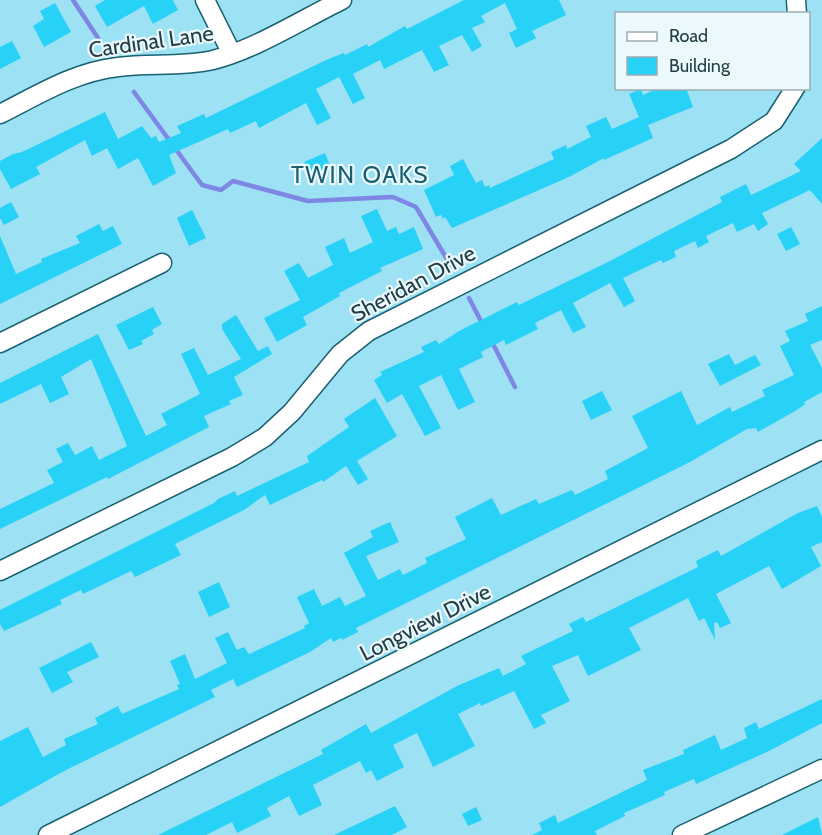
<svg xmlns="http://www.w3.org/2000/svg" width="822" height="835" viewBox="0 0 822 835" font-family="Cabin,sans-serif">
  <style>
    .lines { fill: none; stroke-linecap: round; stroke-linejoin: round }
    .stream { stroke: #7e87e3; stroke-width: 4.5 }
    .building { fill: #28d1f6 }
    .street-casing { stroke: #196172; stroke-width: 21 }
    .street { stroke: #fff; stroke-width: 18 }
    .labels { text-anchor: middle; stroke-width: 4.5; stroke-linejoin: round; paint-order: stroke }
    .street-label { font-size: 22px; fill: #213d45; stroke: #ebf8fc }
    .neighbourhood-label { font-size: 24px; letter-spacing: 1.5px; fill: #175f70; stroke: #ebf8fc }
  </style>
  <rect width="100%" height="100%" fill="#9de1f4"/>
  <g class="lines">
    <path class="stream" d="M 73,0 L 98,38
      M 134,92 L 202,185 L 221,190 L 233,181 L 308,201 L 393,197 L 416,207 L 451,266
      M 469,298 L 483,325
      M 491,340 L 515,387"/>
  </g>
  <path class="building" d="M 105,0 L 173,0 L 178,10 L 153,24 L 144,6 L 107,27 L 95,6 Z
    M 464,0 L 559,0 L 566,15 L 532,31 L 536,38 L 516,48 L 509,33 L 517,29 L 505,3 L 481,16 L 485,22 L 472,28 L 482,46 L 472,52 L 462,35 L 439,46 L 449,65 L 434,72 L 422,50 L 384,69 L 380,60 L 353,74 L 365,98 L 353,104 L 339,77 L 316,89 L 331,118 L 317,125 L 306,103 L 259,128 L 256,121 L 230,133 L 228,129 L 169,155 L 176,173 L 153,186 L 138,158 L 118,169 L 107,148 L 92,156 L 85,140 L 36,167 L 40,174 L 11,189 L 0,169 L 0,161 L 13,154 L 22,152 L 105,112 L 118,139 L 142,126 L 151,138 L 156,136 L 159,142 L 181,133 L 177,126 L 204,114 L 206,118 L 326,60 L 344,53 L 345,55 L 367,44 L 368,47 L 405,26 L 407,29 Z
    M 55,3 L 71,32 L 44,47 L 33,26 L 44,19 L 40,11 Z
    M 12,41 L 21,58 L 0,69 L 0,47 Z
    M 659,88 L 686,88 L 693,107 L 648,125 L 653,138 L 604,160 L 604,158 L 569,177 L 452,228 L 445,217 L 443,219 L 441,215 L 436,217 L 424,190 L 454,175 L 450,166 L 463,159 L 476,183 L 482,180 L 485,187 L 489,185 L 490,188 L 554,159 L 551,152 L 566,145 L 567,149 L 591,137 L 586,126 L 606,117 L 612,129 L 639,117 L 629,94 L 641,89 L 643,95 Z
    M 822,138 L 822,204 L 810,190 L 762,213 L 768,224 L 758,231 L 754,224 L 737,232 L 733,223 L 706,236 L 709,242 L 698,248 L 695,241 L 674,251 L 676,257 L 663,263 L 661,260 L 623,278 L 635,301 L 624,307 L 610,283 L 573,303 L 586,327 L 573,333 L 561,310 L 535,323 L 538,329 L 506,345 L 504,340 L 481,352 L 483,357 L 459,369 L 475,402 L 458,410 L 441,375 L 419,386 L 441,428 L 425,436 L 402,394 L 387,403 L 374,380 L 382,375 L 380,372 L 424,352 L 421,347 L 436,340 L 439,344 L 459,331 L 517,302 L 519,305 L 608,262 L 722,202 L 720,197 L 746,184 L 751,195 L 801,171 L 794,164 Z
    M 325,153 L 332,171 L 311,179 L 304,162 Z
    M 11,202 L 19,217 L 4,225 L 0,218 L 0,208 Z
    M 377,209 L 387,231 L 396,227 L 399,234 L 414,227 L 423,249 L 380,268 L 382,271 L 339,293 L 340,296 L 303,317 L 307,325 L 277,342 L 264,318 L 300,300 L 284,271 L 299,263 L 308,278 L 333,265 L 325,247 L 344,238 L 350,253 L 373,242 L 361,216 Z
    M 192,210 L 206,238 L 189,246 L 177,218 Z
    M 99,224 L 103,231 L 113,226 L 122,244 L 0,304 L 0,236 L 16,274 L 42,262 L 41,259 L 80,243 L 76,236 Z
    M 791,227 L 800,244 L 786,251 L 777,234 Z
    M 822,306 L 822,340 L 810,345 L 822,368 L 822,392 L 804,402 L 805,404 L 797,410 L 758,432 L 756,428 L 747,429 L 690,462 L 356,628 L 358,632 L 342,640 L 341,638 L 333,642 L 331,638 L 310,652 L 237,687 L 233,679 L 211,690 L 215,697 L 64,771 L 0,807 L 0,741 L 28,727 L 43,757 L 66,745 L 64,739 L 98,724 L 95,718 L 118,706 L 122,714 L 179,689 L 177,685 L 180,684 L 170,661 L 185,654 L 195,679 L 227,663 L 215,638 L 228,632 L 237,650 L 244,647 L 249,654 L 305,628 L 304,626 L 309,623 L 297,597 L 314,589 L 322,606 L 340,597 L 345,606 L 366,596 L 344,553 L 373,537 L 370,531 L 390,522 L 399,542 L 366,556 L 378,580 L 400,569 L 403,575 L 427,563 L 425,558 L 466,539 L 455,517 L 492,498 L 501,515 L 536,499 L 539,504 L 572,490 L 575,495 L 608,479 L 605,471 L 648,448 L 632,416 L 681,391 L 697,425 L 730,407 L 732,412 L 765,396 L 762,390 L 794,375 L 780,346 L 790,341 L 785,331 L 808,321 L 805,314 Z
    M 153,307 L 162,324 L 152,330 L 154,334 L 141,341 L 143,344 L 129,350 L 116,325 Z
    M 236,315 L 258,351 L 268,346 L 272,354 L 234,377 L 243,395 L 229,401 L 231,404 L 204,416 L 209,427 L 108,479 L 107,477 L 0,529 L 0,509 L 54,483 L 47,470 L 63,462 L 56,449 L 68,443 L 75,455 L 92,446 L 99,460 L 127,446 L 91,359 L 61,377 L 69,394 L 50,403 L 41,384 L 0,404 L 0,383 L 98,334 L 146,436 L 167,425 L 161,414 L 200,394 L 181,354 L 194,348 L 208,375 L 241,359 L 222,329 L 222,324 Z
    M 729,354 L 735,365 L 755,355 L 761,365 L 720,386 L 708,364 Z
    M 602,391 L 612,410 L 591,420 L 582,401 Z
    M 375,398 L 397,436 L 357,461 L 368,479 L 358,485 L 346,466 L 323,482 L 322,480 L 270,505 L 265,495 L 244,510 L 175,544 L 181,555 L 135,577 L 131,571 L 83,594 L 81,590 L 60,600 L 62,604 L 4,631 L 0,624 L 0,610 L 214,503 L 218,499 L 235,491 L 237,496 L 309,462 L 307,456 L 349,427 L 344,419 Z
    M 817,506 L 822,517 L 822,542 L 811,547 L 821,566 L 782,589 L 769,566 L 716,594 L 731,623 L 720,628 L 717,622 L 714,623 L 715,640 L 704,618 L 699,621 L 688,598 L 629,628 L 641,650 L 588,676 L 578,655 L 552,666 L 570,701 L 541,715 L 546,723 L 534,729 L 514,691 L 481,706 L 480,703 L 458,714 L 475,746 L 433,767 L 417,733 L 393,745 L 404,767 L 377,781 L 371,770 L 366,773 L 360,761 L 313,785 L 322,805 L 299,816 L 289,796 L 267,808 L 271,816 L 237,833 L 232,822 L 206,835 L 158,835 L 323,754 L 321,750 L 366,724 L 371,733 L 457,686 L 499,668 L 503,676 L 526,664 L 521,656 L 573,631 L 569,624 L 583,617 L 586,622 L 698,567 L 696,561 L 718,550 L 721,556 L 798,513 Z
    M 219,582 L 230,607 L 209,617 L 198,592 Z
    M 91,642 L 99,657 L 67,672 L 73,682 L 52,693 L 39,668 Z
    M 822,699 L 822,723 L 769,751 L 696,784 L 694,779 L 664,792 L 665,795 L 624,813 L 625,816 L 595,831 L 597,835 L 532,835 L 542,830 L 539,823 L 555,815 L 558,823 L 647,780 L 643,770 L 684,754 L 683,750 L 715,735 L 721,750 L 747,738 L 744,728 L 756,722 L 759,729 Z
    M 395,806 L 407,827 L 392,835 L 334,835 Z
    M 476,807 L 482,820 L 468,826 L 462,814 Z
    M 818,817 L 822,835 L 782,835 Z"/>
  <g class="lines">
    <defs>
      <path id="street" d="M 205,0 L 232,54
        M 796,0 L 797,14
        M 0,114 C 38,95 74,72 118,67 C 150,63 182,67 213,60 C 254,50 303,19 342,0
        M 0,343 L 162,263
        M 0,571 L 232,457 L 265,437 L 292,412 L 340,354 L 369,331 L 731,149 L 774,121 L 795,88
        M 48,835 L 822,450
        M 682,835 L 822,769"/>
    </defs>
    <use href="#street" class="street-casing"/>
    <use href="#street" class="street"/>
  </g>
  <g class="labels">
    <g class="street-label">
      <text transform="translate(151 41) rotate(-8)" y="8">Cardinal Lane</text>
      <text transform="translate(413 283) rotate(-28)" y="8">Sheridan Drive</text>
      <text transform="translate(425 622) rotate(-27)" y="8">Longview Drive</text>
    </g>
    <g class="neighbourhood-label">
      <text x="360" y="183">TWIN OAKS</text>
    </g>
  </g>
  <rect x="615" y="12" width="195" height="78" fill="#ebf8fc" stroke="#9aadb3" stroke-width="1.5"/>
  <rect x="627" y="32" width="30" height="9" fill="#ffffff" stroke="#9aadb3" stroke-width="1.5"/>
  <text x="669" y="42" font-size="18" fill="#213d45">Road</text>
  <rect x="627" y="57" width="30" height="18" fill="#28d1f6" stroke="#9aadb3" stroke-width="1.5"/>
  <text x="669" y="72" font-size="18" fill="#213d45">Building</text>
</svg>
